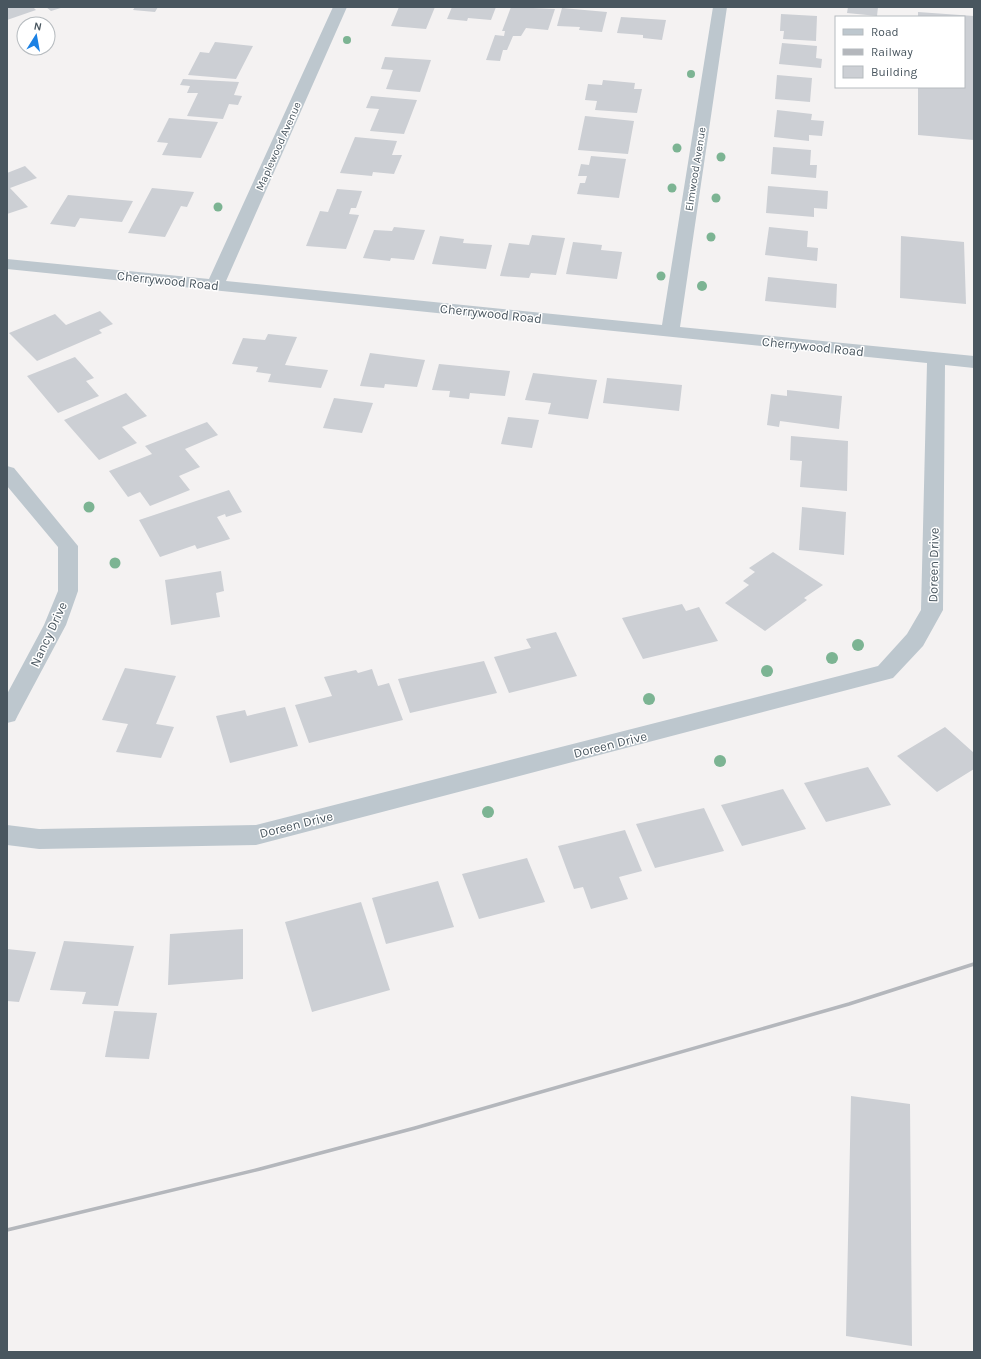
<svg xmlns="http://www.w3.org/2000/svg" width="981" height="1359" viewBox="0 0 981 1359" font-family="Karla,sans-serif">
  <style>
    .building { fill: #cccfd4 }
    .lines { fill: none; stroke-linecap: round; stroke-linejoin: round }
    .minor { fill: #bdc7ce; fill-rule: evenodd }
    .rail { stroke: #b4b7bc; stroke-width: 3.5 }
    .tree { fill: #7cb493 }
    .labels { text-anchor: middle; stroke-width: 3; stroke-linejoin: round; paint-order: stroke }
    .far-street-label { font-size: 11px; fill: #49565f; stroke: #fff }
    .street-label { font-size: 13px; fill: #49565f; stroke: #fff }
  </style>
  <rect width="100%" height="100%" fill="#f4f2f2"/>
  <path class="building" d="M 7,7 L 33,7 L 36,10 L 7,20 Z
    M 46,7 L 64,7 L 51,11 Z
    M 135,7 L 158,7 L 155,12 L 133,10 Z
    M 399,7 L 435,7 L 426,29 L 391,26 Z
    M 452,7 L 496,7 L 491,20 L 468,18 L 467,21 L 447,19 Z
    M 511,7 L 555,9 L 548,30 L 526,28 L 521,36 L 513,36 L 507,50 L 503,50 L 500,61 L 486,60 L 495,35 L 504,36 L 505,31 L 502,31 Z
    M 848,7 L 878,7 L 877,16 L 847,13 Z
    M 562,8 L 607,12 L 602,32 L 579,30 L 580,27 L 557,26 Z
    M 918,12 L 974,16 L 974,140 L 918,135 L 918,87 L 964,87 L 964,17 L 918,17 Z
    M 781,14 L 817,16 L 816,41 L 783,39 L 784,31 L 780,31 Z
    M 621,17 L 666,20 L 662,40 L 643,38 L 643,35 L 617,33 Z
    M 215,42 L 253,46 L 236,79 L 188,75 L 200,52 L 209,53 Z
    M 782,43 L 817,46 L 816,58 L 822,59 L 821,68 L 779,64 Z
    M 385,57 L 431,60 L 420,92 L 386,89 L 393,70 L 381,69 Z
    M 777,75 L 812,78 L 810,102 L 775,99 Z
    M 183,79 L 239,82 L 234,95 L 242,96 L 238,105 L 229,104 L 223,119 L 187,116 L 198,93 L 187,93 L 190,86 L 180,85 Z
    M 603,80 L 635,83 L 634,89 L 642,89 L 637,113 L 595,110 L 597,101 L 585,100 L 588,84 L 602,85 Z
    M 371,96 L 417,100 L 404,134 L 370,131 L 379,109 L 366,108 Z
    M 777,110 L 812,114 L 811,120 L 824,121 L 822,136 L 809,135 L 809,141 L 774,137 Z
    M 585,116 L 634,121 L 628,154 L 578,150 Z
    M 169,118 L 218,122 L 201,158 L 162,155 L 168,143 L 157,142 Z
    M 355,137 L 397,141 L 392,155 L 402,155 L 394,174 L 373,172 L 372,176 L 340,173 Z
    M 773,147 L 811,150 L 810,165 L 817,165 L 816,178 L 771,174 Z
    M 591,156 L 626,159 L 619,198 L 577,194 L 580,183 L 585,183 L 587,176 L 578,176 L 581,164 L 589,165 Z
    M 25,166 L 37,178 L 10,188 L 28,207 L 7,214 L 7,173 Z
    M 768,186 L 828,191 L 827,209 L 814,208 L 814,217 L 766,213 Z
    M 152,188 L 194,192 L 187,207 L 181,206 L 165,237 L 128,233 Z
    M 337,189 L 362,191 L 356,208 L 351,208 L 349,214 L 359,215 L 346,249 L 306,246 L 320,211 L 328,212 Z
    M 68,195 L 133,201 L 122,222 L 80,218 L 75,227 L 50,224 Z
    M 394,227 L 425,230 L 414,260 L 391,258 L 390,261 L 363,258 L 374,230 L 392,231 Z
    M 769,227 L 808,231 L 807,247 L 818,248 L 817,261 L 765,255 Z
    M 532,235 L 565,238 L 556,275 L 531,273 L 529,278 L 500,276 L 509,243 L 529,245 Z
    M 440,236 L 464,239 L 463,243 L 492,245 L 486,269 L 432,264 Z
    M 901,236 L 964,242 L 966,304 L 900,298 Z
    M 573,242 L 602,245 L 601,250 L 622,252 L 617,279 L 566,274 Z
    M 768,277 L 837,284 L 836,308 L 765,301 Z
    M 100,311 L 113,324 L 99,330 L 102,333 L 37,361 L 9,333 L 55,314 L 66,325 Z
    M 268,334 L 297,337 L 285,365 L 328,370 L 321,388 L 268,382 L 271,374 L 256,372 L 258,367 L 232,364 L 243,338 L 265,340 Z
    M 370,353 L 425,360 L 417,387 L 385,384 L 384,388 L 360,386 Z
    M 75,357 L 94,378 L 86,381 L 99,396 L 58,413 L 27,376 Z
    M 439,364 L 510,371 L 505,396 L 470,393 L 469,399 L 449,397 L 450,391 L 432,390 Z
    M 533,373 L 597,380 L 588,419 L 548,414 L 551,403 L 525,400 Z
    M 607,378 L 682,385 L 679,411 L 603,403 Z
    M 787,390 L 842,396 L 839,429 L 780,421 L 779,427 L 767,425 L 771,394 L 787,396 Z
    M 126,393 L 147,416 L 122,427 L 137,443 L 99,460 L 64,420 Z
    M 334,398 L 373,403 L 362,433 L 323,428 Z
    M 508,417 L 539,420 L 532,448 L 501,444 Z
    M 207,422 L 218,435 L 185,449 L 200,467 L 179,476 L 190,490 L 150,506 L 140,492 L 128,497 L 109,471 L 152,454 L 145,446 Z
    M 791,436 L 848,441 L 847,491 L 800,487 L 802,461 L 790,460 Z
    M 229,490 L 242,512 L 226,517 L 225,514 L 217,517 L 230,539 L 197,549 L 195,545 L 160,557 L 139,520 Z
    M 802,507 L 846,512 L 844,555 L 799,550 Z
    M 773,552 L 823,585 L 804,598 L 807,600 L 765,631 L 725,603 L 749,585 L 743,581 L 755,572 L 749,568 Z
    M 221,571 L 224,591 L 216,593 L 220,617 L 171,625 L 165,580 Z
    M 682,604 L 686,611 L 699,607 L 718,641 L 643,659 L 622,618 Z
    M 556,632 L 577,676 L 509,693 L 494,657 L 531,648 L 526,639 Z
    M 484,661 L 497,693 L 410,713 L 398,679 Z
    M 125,668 L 176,676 L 156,724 L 174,727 L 161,758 L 116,752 L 128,724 L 102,720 Z
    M 372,669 L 378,686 L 389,683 L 403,720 L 309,743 L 295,705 L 332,696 L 324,677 L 356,670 L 358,673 Z
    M 285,707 L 298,746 L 230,763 L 216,716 L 245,710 L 247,716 Z
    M 945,727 L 974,753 L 974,769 L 937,792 L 897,756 Z
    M 868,767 L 891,805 L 826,822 L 804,783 Z
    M 783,789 L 806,829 L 742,846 L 721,805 Z
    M 704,808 L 724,851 L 655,868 L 636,824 Z
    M 625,830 L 642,871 L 619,877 L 628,899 L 591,909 L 583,887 L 574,889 L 558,846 Z
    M 527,858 L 545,902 L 479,919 L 462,874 Z
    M 438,881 L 454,927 L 386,944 L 372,898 Z
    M 361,902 L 390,990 L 312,1012 L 285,922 Z
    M 243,929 L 243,979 L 168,985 L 170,934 Z
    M 64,941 L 134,946 L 118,1006 L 82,1004 L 86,992 L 50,990 Z
    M 7,949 L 36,952 L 19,1002 L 7,1001 Z
    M 114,1011 L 157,1013 L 149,1059 L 105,1057 Z
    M 851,1096 L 910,1104 L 912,1346 L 846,1336 Z"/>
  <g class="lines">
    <path class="minor" d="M 333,7 L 347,7 L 226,281 L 662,325 L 713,7 L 727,7 L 680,327 L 974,356 L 974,368 L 945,365 L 943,610 L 923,646 L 893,678 L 256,845 L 39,849 L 7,845 L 7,825 L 39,829 L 256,825 L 878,666 L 907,634 L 921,610 L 927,363 L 7,269 L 7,259 L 209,279 Z
      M 7,466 L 14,468 L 78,546 L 78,591 L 66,625 L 18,715 L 15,721 L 7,723 L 7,694 L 44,625 L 58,591 L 58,547 L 7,486 Z"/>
    <path class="rail" d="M 7,1230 L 260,1169 L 415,1128 L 849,1004 L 974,964"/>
  </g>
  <g class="tree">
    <circle cx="347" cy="40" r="4"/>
    <circle cx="691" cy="74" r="4"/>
    <circle cx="677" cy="148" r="4.5"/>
    <circle cx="721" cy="157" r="4.5"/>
    <circle cx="672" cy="188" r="4.5"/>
    <circle cx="716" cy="198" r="4.5"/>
    <circle cx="218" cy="207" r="4.5"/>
    <circle cx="711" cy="237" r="4.5"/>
    <circle cx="661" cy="276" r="4.5"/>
    <circle cx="702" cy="286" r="5"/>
    <circle cx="89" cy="507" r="5.5"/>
    <circle cx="115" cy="563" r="5.5"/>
    <circle cx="858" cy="645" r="6"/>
    <circle cx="832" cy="658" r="6"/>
    <circle cx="767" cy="671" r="6"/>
    <circle cx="649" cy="699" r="6"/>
    <circle cx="720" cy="761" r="6"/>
    <circle cx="488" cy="812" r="6"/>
  </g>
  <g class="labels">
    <g class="far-street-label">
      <text transform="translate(278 146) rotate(-66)" y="4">Maplewood Avenue</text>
      <text transform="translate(695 169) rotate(-81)" y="4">Elmwood Avenue</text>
    </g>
    <g class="street-label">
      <text transform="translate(168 280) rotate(6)" y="5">Cherrywood Road</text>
      <text transform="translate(491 313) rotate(6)" y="5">Cherrywood Road</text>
      <text transform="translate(813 346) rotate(6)" y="5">Cherrywood Road</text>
      <text transform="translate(933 565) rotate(-89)" y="5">Doreen Drive</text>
      <text transform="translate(48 634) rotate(-65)" y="5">Nancy Drive</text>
      <text transform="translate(610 744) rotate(-14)" y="5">Doreen Drive</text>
      <text transform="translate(296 824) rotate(-14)" y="5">Doreen Drive</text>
    </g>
  </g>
  <rect width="981" height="1359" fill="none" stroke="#49565f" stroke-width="16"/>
  <rect x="835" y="16" width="130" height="72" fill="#ffffff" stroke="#b6bbbf"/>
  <rect x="843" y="29" width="20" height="6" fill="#bdc7ce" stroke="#b6bbbf"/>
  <text x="871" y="36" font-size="12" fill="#49565f">Road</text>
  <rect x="843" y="49" width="20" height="6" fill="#b4b7bc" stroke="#b6bbbf"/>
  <text x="871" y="56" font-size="12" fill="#49565f">Railway</text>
  <rect x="843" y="66" width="20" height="12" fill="#cccfd4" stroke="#b6bbbf"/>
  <text x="871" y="76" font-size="12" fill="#49565f">Building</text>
  <g transform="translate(36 36) rotate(11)"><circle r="19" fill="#ffffff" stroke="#b6bbbf"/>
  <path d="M0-3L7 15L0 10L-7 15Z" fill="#1b81e4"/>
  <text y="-6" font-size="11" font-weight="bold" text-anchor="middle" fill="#49565f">N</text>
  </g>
</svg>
